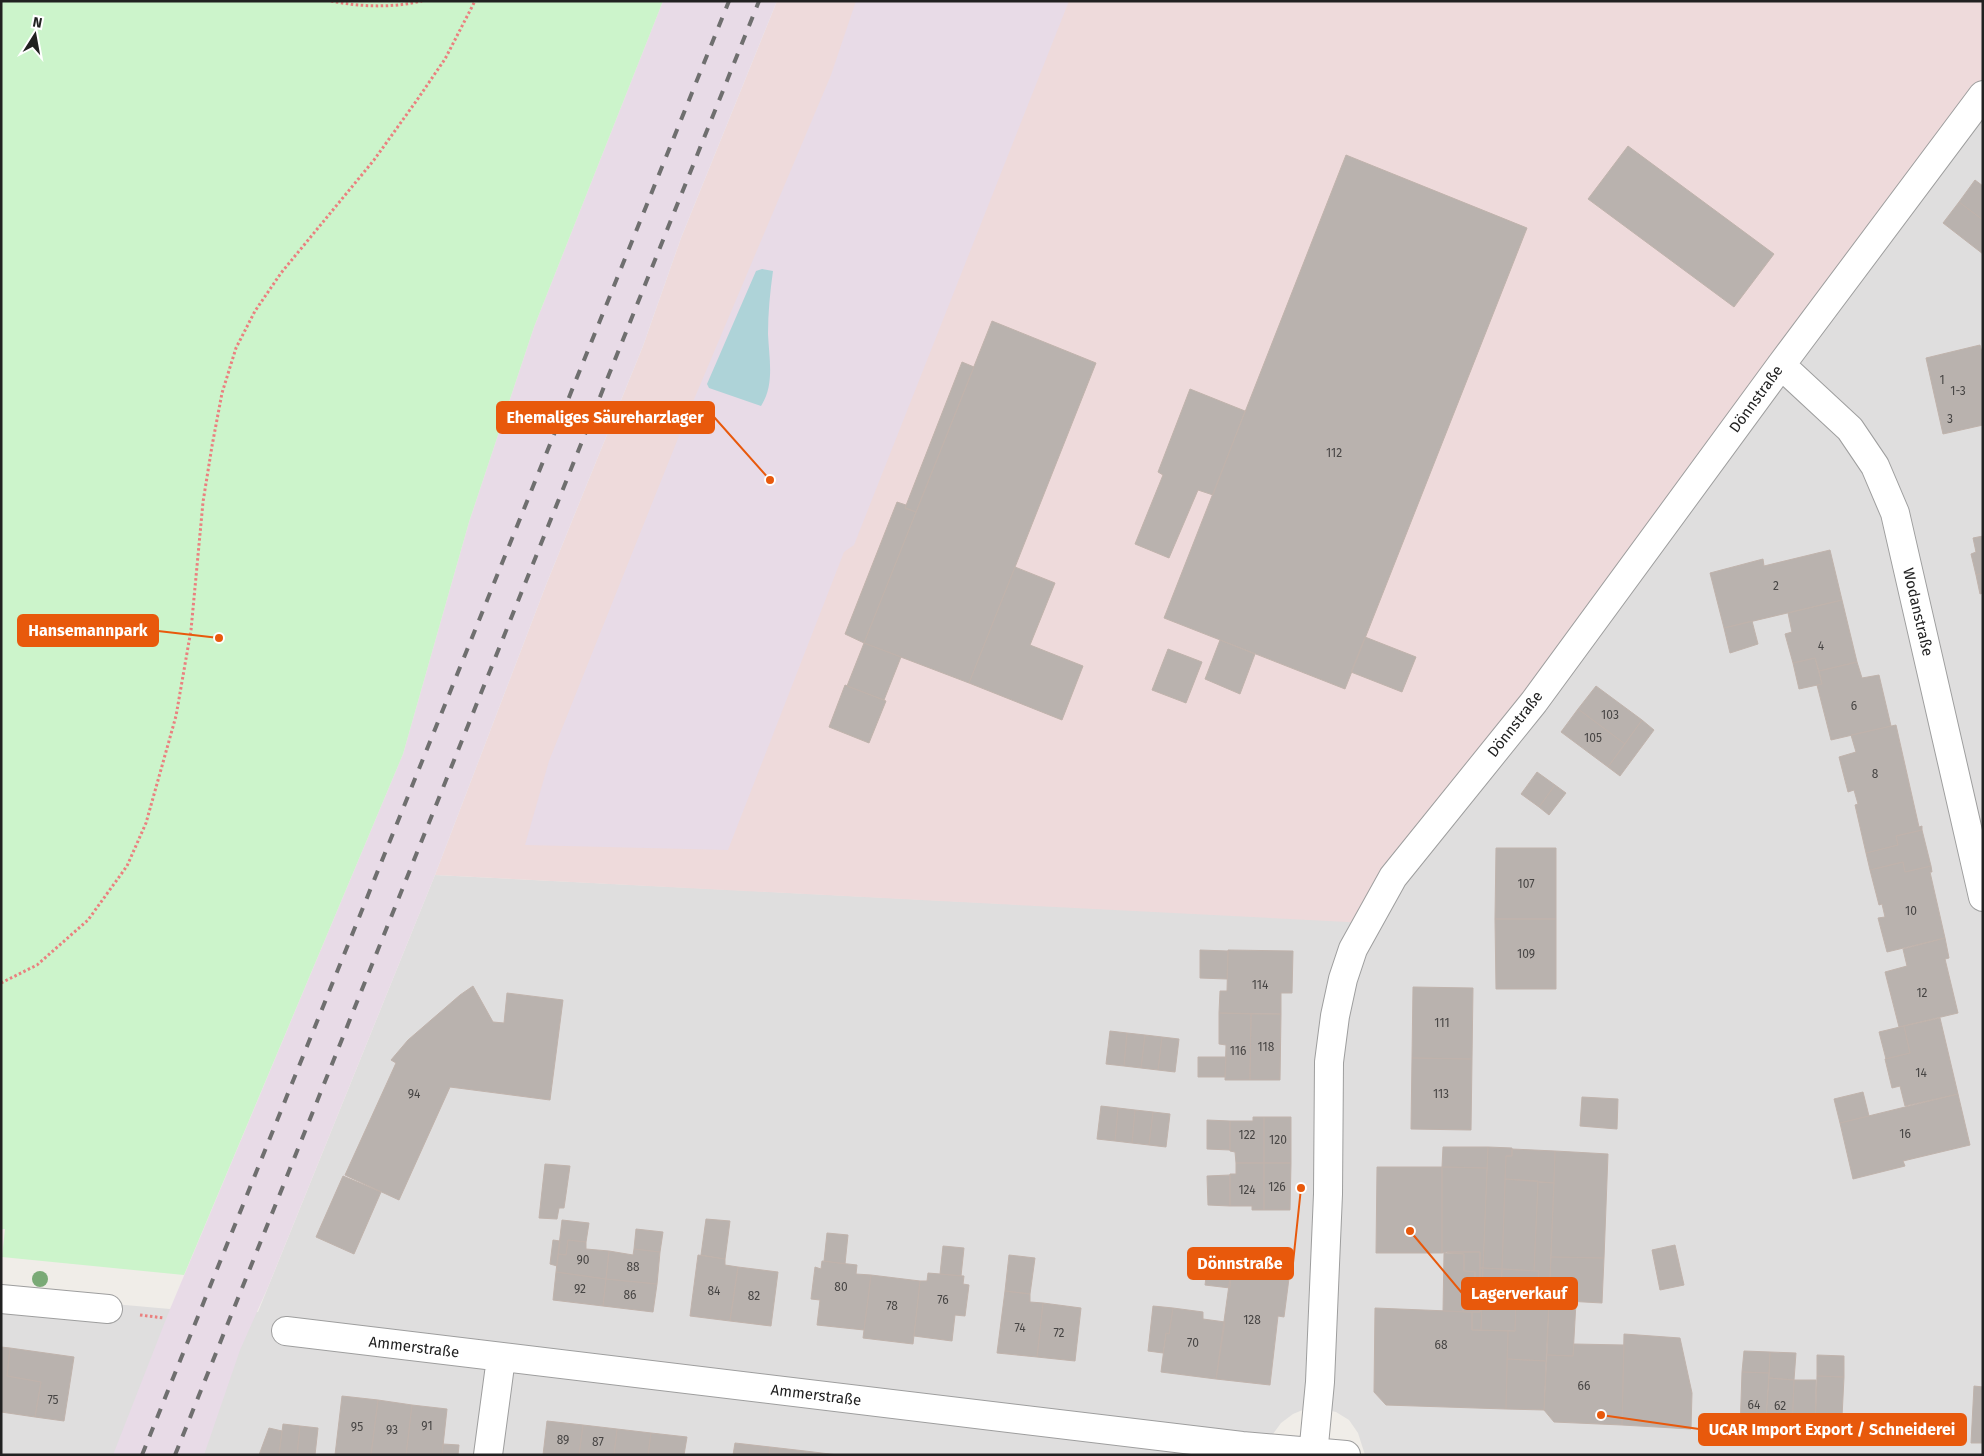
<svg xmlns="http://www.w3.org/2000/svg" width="1984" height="1456" viewBox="0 0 1984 1456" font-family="'Fira Sans',sans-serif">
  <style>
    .residential { fill: #dfdede }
    .commercial { fill: #eedadb }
    .industrial { fill: #e8dbe7 }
    .park { fill: #ccf4cb }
    .water { fill: #aed3d8 }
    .building { fill: #b9b2ae; stroke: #c0b3ac }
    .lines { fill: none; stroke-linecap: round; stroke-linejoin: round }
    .minor-casing { stroke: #9e9e9e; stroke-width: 30 }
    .path { stroke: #ea807f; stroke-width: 3; stroke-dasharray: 2.5 2.5; stroke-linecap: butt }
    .minor { stroke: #fff; stroke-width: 28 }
    .rail { stroke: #6f6f6f; stroke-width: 4; stroke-dasharray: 10 10; stroke-linecap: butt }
    .tree { fill: #7aaa76 }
    .labels { text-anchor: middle; stroke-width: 4; stroke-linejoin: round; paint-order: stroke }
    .number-label { font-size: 12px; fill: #474544 }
    .street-label { font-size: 15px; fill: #212121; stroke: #fff }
    .leader { fill: none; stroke: #e8590c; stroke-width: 2 }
    .callout-dot { fill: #e8590c; stroke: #fff; stroke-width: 2 }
    .callout { fill: #e8590c; stroke: #e8590c; stroke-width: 2 }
    .callout-label { font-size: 16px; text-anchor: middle; font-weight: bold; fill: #fff }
  </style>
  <rect width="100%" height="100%" fill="#f0ede8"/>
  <path class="residential" d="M 1983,95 L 1983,1455 L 1365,1455 L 1358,1433 L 1349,1420 L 1336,1412 L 1318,1408 L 1305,1409 L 1293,1414 L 1281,1423 L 1273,1434 L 1268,1448 L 1268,1455 L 1,1455 L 1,1294 L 170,1309 L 258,1312 L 435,875 L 1367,922 Z"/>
  <path class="commercial" d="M 777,1 L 1983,1 L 1983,95 L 1367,923 L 435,875 L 546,585 L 643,346 L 681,238 Z"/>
  <path class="industrial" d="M 663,1 L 777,1 L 681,238 L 643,346 L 546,585 L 435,875 L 268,1287 L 240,1350 L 204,1455 L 113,1455 L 170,1309 L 403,754 L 469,522 L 534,327 Z
    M 856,1 L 1069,1 L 854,545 L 844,552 L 728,850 L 525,845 L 549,761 L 687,416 L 831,75 Z"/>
  <path class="park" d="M 1,1 L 663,1 L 534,327 L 469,522 L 403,754 L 184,1275 L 2,1257 L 5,1229 L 1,1229 Z"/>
  <path class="water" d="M 762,269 L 773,271 C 770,292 768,313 768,334 C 769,358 775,385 761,406 L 709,388 L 707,384 L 756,271 Z"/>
  <path class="building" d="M 1628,146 L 1774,254 L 1734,307 L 1588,199 Z
    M 1346,155 L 1527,228 L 1345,689 L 1164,618 Z
    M 1975,180 L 1983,186 L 1983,220 L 1959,202 Z
    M 1959,202 L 1983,220 L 1983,254 L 1943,223 Z
    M 992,321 L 1096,363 L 969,683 L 864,643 Z
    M 1980,345 L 1983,356 L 1983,425 L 1943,434 L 1926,358 Z
    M 962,362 L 974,367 L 916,512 L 905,508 Z
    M 1190,389 L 1245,411 L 1213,495 L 1198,490 L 1169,558 L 1135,544 L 1163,475 L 1158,472 Z
    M 897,502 L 906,505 L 905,508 L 916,512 L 864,643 L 845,634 Z
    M 1983,536 L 1983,573 L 1976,575 L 1971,554 L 1976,552 L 1973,538 Z
    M 1830,550 L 1842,600 L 1724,628 L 1710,573 L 1763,559 L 1764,566 Z
    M 1015,567 L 1055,583 L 1030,645 L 1083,666 L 1062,720 L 969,683 Z
    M 1983,573 L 1983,593 L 1980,594 L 1976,575 Z
    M 1842,600 L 1857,662 L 1819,671 L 1815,658 L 1793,663 L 1785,634 L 1792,632 L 1788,613 Z
    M 1752,621 L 1758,644 L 1730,653 L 1724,628 Z
    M 1365,637 L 1416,657 L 1402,692 L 1351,672 Z
    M 1220,640 L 1255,654 L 1240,694 L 1205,679 Z
    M 864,643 L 901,657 L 884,700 L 847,686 Z
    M 1168,649 L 1202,662 L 1186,703 L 1152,690 Z
    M 1815,658 L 1822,684 L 1799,689 L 1793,663 Z
    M 1857,662 L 1862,678 L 1879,675 L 1891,726 L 1831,740 L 1817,685 L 1822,684 L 1819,671 Z
    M 845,685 L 886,701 L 869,743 L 829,727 Z
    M 1596,686 L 1642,720 L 1625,744 L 1578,709 Z
    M 1578,709 L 1625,744 L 1608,767 L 1561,732 Z
    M 1642,720 L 1654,730 L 1620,776 L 1608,767 Z
    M 1896,725 L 1919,827 L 1922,826 L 1922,830 L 1896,836 L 1898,845 L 1866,853 L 1855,805 L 1858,804 L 1854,790 L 1848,792 L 1839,757 L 1856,752 L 1851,735 Z
    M 1537,772 L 1555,785 L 1539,807 L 1521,794 Z
    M 1555,785 L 1566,793 L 1549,815 L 1539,807 Z
    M 1922,830 L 1931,866 L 1905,872 L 1903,862 L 1870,870 L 1866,853 L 1898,845 L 1896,836 Z
    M 1496,848 L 1556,848 L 1556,919 L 1495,919 Z
    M 1903,862 L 1905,872 L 1931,866 L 1932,872 L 1930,872 L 1945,938 L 1887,952 L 1878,918 L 1885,917 L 1882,904 L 1879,905 L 1870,870 Z
    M 1495,919 L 1556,919 L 1556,989 L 1496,989 Z
    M 1945,938 L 1949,958 L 1945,959 L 1958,1013 L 1899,1027 L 1885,972 L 1907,966 L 1903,949 Z
    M 1200,950 L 1228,951 L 1227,979 L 1200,978 Z
    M 1228,950 L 1293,951 L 1292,993 L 1281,993 L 1281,1014 L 1219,1013 L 1220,991 L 1227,991 Z
    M 473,986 L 493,1022 L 504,1023 L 507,993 L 563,1000 L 550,1100 L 450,1087 L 399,1200 L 345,1175 L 396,1063 L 391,1060 L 408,1040 L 460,995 Z
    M 1413,987 L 1473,988 L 1472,1059 L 1412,1058 Z
    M 1219,1013 L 1251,1014 L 1250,1080 L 1225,1080 L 1226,1045 L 1219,1044 Z
    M 1251,1014 L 1281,1014 L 1280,1080 L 1250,1080 Z
    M 1940,1018 L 1958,1094 L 1905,1106 L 1900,1086 L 1892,1088 L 1885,1059 L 1910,1053 L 1904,1026 Z
    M 1904,1026 L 1910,1053 L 1886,1059 L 1879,1032 Z
    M 1110,1031 L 1127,1033 L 1124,1066 L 1106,1064 Z
    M 1127,1033 L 1145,1035 L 1141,1068 L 1124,1066 Z
    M 1145,1035 L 1162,1037 L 1158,1070 L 1141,1068 Z
    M 1162,1037 L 1179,1039 L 1175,1072 L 1158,1070 Z
    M 1198,1057 L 1226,1057 L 1225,1077 L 1198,1077 Z
    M 1412,1058 L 1472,1059 L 1471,1130 L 1411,1129 Z
    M 1863,1092 L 1869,1116 L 1840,1123 L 1834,1099 Z
    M 1958,1094 L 1970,1145 L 1903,1161 L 1905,1166 L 1853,1179 L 1840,1123 Z
    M 1582,1097 L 1618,1099 L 1617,1129 L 1580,1126 Z
    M 1101,1106 L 1118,1108 L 1115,1141 L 1097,1139 Z
    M 1118,1108 L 1135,1110 L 1132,1143 L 1115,1141 Z
    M 1135,1110 L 1153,1112 L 1149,1145 L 1132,1143 Z
    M 1153,1112 L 1170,1114 L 1166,1147 L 1149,1145 Z
    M 1253,1117 L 1264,1117 L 1264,1163 L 1236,1163 L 1235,1152 L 1230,1151 L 1230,1121 L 1253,1121 Z
    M 1264,1117 L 1291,1117 L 1291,1163 L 1264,1163 Z
    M 1207,1120 L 1230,1121 L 1230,1150 L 1207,1149 Z
    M 1443,1147 L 1488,1147 L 1487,1168 L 1442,1167 Z
    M 1488,1147 L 1512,1148 L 1512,1156 L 1506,1156 L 1502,1269 L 1483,1268 Z
    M 1512,1149 L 1555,1151 L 1554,1183 L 1505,1179 L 1506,1156 L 1512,1156 Z
    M 1555,1151 L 1608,1154 L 1604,1258 L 1551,1257 Z
    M 1236,1163 L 1264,1163 L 1264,1210 L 1252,1210 L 1252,1206 L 1230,1206 L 1230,1174 L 1236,1174 Z
    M 1264,1163 L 1291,1163 L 1290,1210 L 1264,1210 Z
    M 545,1164 L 570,1166 L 564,1208 L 559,1208 L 557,1219 L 539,1218 Z
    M 1377,1167 L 1442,1167 L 1442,1253 L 1376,1253 Z
    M 1442,1167 L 1487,1168 L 1483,1268 L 1480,1268 L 1480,1252 L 1447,1252 L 1442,1253 Z
    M 1230,1175 L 1230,1206 L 1208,1205 L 1207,1176 Z
    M 343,1176 L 381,1192 L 354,1254 L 316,1237 Z
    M 1505,1179 L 1538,1181 L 1534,1271 L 1502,1269 Z
    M 1538,1182 L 1554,1183 L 1549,1300 L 1537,1300 L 1539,1271 L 1534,1271 Z
    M 706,1219 L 730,1221 L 725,1259 L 701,1255 Z
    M 562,1220 L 589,1223 L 586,1242 L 568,1240 L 566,1255 L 558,1254 Z
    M 636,1229 L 663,1232 L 660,1252 L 634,1249 Z
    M 827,1233 L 848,1235 L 845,1264 L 824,1261 Z
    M 553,1240 L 560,1241 L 557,1266 L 550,1264 Z
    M 568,1240 L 586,1242 L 586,1249 L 609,1251 L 606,1279 L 556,1272 L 558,1254 L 566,1255 Z
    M 1675,1245 L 1684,1285 L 1660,1290 L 1652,1250 Z
    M 943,1246 L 964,1248 L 961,1276 L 940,1274 Z
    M 634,1249 L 660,1252 L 657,1284 L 606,1279 L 609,1251 L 633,1255 Z
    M 1447,1252 L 1480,1252 L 1480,1312 L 1463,1312 L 1463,1293 L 1475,1292 L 1475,1272 L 1464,1271 L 1464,1254 Z
    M 1209,1253 L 1233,1256 L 1230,1288 L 1205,1285 Z
    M 1444,1253 L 1464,1254 L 1464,1271 L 1475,1272 L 1475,1292 L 1463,1293 L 1463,1312 L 1443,1311 Z
    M 698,1255 L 725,1259 L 725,1265 L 738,1267 L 730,1321 L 690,1316 Z
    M 1009,1255 L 1035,1258 L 1030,1294 L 1005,1291 Z
    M 1233,1256 L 1291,1263 L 1284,1317 L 1278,1316 L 1270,1385 L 1216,1379 Z
    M 1551,1257 L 1604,1258 L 1602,1303 L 1549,1300 Z
    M 822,1261 L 857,1265 L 856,1274 L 871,1275 L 864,1330 L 817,1325 L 820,1300 L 811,1299 L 815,1267 L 821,1269 Z
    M 738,1267 L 778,1272 L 771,1326 L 730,1321 Z
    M 1480,1268 L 1483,1268 L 1482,1300 L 1480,1301 Z
    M 1483,1268 L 1502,1269 L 1501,1299 L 1516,1300 L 1482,1300 Z
    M 1502,1269 L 1539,1271 L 1537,1300 L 1501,1299 Z
    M 556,1272 L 606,1279 L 603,1306 L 553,1300 Z
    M 928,1273 L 964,1276 L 963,1284 L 969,1285 L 965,1316 L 955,1315 L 952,1341 L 914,1336 L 920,1281 L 927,1281 Z
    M 871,1275 L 920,1281 L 913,1344 L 863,1338 Z
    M 606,1279 L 657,1284 L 653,1312 L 603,1306 Z
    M 1005,1291 L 1030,1294 L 1030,1302 L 1043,1303 L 1037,1357 L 997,1353 Z
    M 1482,1300 L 1481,1330 L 1472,1330 L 1472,1312 L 1480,1312 L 1480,1301 Z
    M 1482,1300 L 1516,1300 L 1515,1331 L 1481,1330 Z
    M 1516,1300 L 1549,1300 L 1546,1361 L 1507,1359 L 1508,1331 L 1515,1331 Z
    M 1549,1300 L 1576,1302 L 1573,1356 L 1547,1355 Z
    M 1043,1303 L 1081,1308 L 1075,1361 L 1037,1357 Z
    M 1153,1306 L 1173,1308 L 1169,1334 L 1166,1333 L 1163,1353 L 1148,1351 Z
    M 1173,1308 L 1203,1312 L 1203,1319 L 1225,1322 L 1216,1379 L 1161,1372 L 1166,1333 L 1169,1334 Z
    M 1375,1308 L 1472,1312 L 1472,1330 L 1508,1331 L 1506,1409 L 1386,1405 L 1374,1392 Z
    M 1624,1334 L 1680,1338 L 1692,1393 L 1691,1429 L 1622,1425 Z
    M 1574,1344 L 1624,1345 L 1622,1425 L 1554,1422 L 1544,1410 L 1547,1355 L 1573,1356 Z
    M 1,1347 L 10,1348 L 7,1376 L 41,1382 L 35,1417 L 1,1412 Z
    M 10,1348 L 74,1357 L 64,1421 L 35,1417 L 41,1382 L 7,1376 Z
    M 1744,1351 L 1770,1352 L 1769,1373 L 1742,1372 Z
    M 1770,1352 L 1796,1353 L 1794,1380 L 1769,1378 Z
    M 1817,1355 L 1844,1356 L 1844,1377 L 1817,1376 Z
    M 1507,1359 L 1546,1361 L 1544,1410 L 1506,1409 Z
    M 1742,1372 L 1769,1373 L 1765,1433 L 1740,1431 Z
    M 1817,1376 L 1844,1377 L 1841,1437 L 1815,1436 Z
    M 1769,1378 L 1794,1380 L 1792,1434 L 1765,1433 Z
    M 1794,1380 L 1816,1380 L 1815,1436 L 1792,1434 Z
    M 1974,1386 L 1983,1387 L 1983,1443 L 1971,1443 Z
    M 342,1396 L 378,1400 L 371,1455 L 335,1455 Z
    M 378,1400 L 412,1405 L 406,1455 L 371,1455 Z
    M 412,1405 L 447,1409 L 442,1455 L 406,1455 Z
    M 547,1421 L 583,1425 L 579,1455 L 543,1455 Z
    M 283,1424 L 300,1426 L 297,1455 L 279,1455 Z
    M 583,1425 L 617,1429 L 614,1455 L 579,1455 Z
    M 300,1426 L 318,1428 L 315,1455 L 297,1455 Z
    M 269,1428 L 282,1431 L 279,1455 L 259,1455 Z
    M 617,1429 L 651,1433 L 648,1455 L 614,1455 Z
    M 651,1433 L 687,1437 L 684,1455 L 648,1455 Z
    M 735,1443 L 770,1447 L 769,1455 L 733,1455 Z
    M 443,1444 L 459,1445 L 458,1455 L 442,1455 Z
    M 770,1447 L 805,1451 L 804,1455 L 769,1455 Z
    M 805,1451 L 838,1455 L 804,1455 Z"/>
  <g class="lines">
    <defs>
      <path id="minor" d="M 1781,365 L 1850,429 L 1875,466 L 1895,513 L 1983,897
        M 1,1299 L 108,1309
        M 286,1331 L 1242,1446 L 1346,1455
        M 488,1455 L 501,1358
        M 1313,1455 L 1320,1382 L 1328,1194 L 1329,1062 L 1335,1016 L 1343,979 L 1353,949 L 1393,877 L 1534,702 L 1781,365 L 1983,95"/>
    </defs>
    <use href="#minor" class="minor-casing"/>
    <path class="path" d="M 331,1 C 361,7 392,8 422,1
      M 1,983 L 37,965 L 88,920 L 127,866 L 146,823 L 176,716 L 191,630 L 203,502 L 212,446 L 222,393 L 236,348 L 255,311 L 281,273 L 374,160 L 417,100 L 445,59 L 475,1
      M 140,1315 L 164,1318"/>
    <use href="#minor" class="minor"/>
    <path class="rail" d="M 142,1455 L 729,1
      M 175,1455 L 759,1"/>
  </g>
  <circle class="tree" cx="40" cy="1279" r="8"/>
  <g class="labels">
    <g class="number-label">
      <text x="1942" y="384">1</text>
      <text x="1958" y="395">1-3</text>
      <text x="1950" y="423">3</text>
      <text x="1334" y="457">112</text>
      <text x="1776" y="590">2</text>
      <text x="1821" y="650">4</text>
      <text x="1854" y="710">6</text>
      <text x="1610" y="719">103</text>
      <text x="1593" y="742">105</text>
      <text x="1875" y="778">8</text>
      <text x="1526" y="888">107</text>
      <text x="1911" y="915">10</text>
      <text x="1526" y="958">109</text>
      <text x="1260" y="989">114</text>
      <text x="1922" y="997">12</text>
      <text x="1442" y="1027">111</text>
      <text x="1266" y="1051">118</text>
      <text x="1238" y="1055">116</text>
      <text x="1921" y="1077">14</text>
      <text x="414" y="1098">94</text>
      <text x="1441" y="1098">113</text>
      <text x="1905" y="1138">16</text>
      <text x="1247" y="1139">122</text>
      <text x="1278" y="1144">120</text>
      <text x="1277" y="1191">126</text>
      <text x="1247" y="1194">124</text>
      <text x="583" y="1264">90</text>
      <text x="633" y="1271">88</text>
      <text x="841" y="1291">80</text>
      <text x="580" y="1293">92</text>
      <text x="714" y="1295">84</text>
      <text x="630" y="1299">86</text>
      <text x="754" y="1300">82</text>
      <text x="943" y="1304">76</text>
      <text x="892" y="1310">78</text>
      <text x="1252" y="1324">128</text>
      <text x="1020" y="1332">74</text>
      <text x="1059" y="1337">72</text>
      <text x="1193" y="1347">70</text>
      <text x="1441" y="1349">68</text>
      <text x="1584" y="1390">66</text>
      <text x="53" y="1404">75</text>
      <text x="1754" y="1409">64</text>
      <text x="1780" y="1410">62</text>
      <text x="427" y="1430">91</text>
      <text x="357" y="1431">95</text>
      <text x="392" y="1434">93</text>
      <text x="563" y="1444">89</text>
      <text x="598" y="1446">87</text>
    </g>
    <g class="street-label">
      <text transform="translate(1756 399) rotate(-54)" y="5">Dönnstraße</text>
      <text transform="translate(1918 612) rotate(77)" y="5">Wodanstraße</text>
      <text transform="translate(1515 724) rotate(-52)" y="5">Dönnstraße</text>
      <text transform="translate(414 1347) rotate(7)" y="5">Ammerstraße</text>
      <text transform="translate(816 1395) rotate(7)" y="5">Ammerstraße</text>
    </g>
  </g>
  <path class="leader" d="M770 480L714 417M219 638L158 631M1301 1188L1293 1263M1410 1231L1462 1293M1601 1415L1699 1429"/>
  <g class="callout-dot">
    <circle cx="770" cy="480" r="5"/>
    <circle cx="219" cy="638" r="5"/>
    <circle cx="1301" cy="1188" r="5"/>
    <circle cx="1410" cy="1231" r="5"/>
    <circle cx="1601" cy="1415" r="5"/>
  </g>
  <g class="callout">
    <rect x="497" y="402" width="217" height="31" rx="5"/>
    <rect x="18" y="615" width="140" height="31" rx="5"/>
    <rect x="1188" y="1248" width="105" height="31" rx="5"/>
    <rect x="1462" y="1278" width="115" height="31" rx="5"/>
    <rect x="1699" y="1414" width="267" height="31" rx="5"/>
  </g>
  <g class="callout-label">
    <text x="605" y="423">Ehemaliges Säureharzlager</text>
    <text x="88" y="636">Hansemannpark</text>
    <text x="1240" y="1269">Dönnstraße</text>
    <text x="1519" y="1299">Lagerverkauf</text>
    <text x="1832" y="1435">UCAR Import Export / Schneiderei</text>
  </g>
  <rect width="1984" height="1456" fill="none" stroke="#212121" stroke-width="5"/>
  <g transform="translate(35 35) rotate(11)" stroke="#ffffff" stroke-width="4" paint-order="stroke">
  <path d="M0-4L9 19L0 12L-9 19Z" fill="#212121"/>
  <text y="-8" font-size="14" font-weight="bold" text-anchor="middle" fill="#212121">N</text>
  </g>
</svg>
